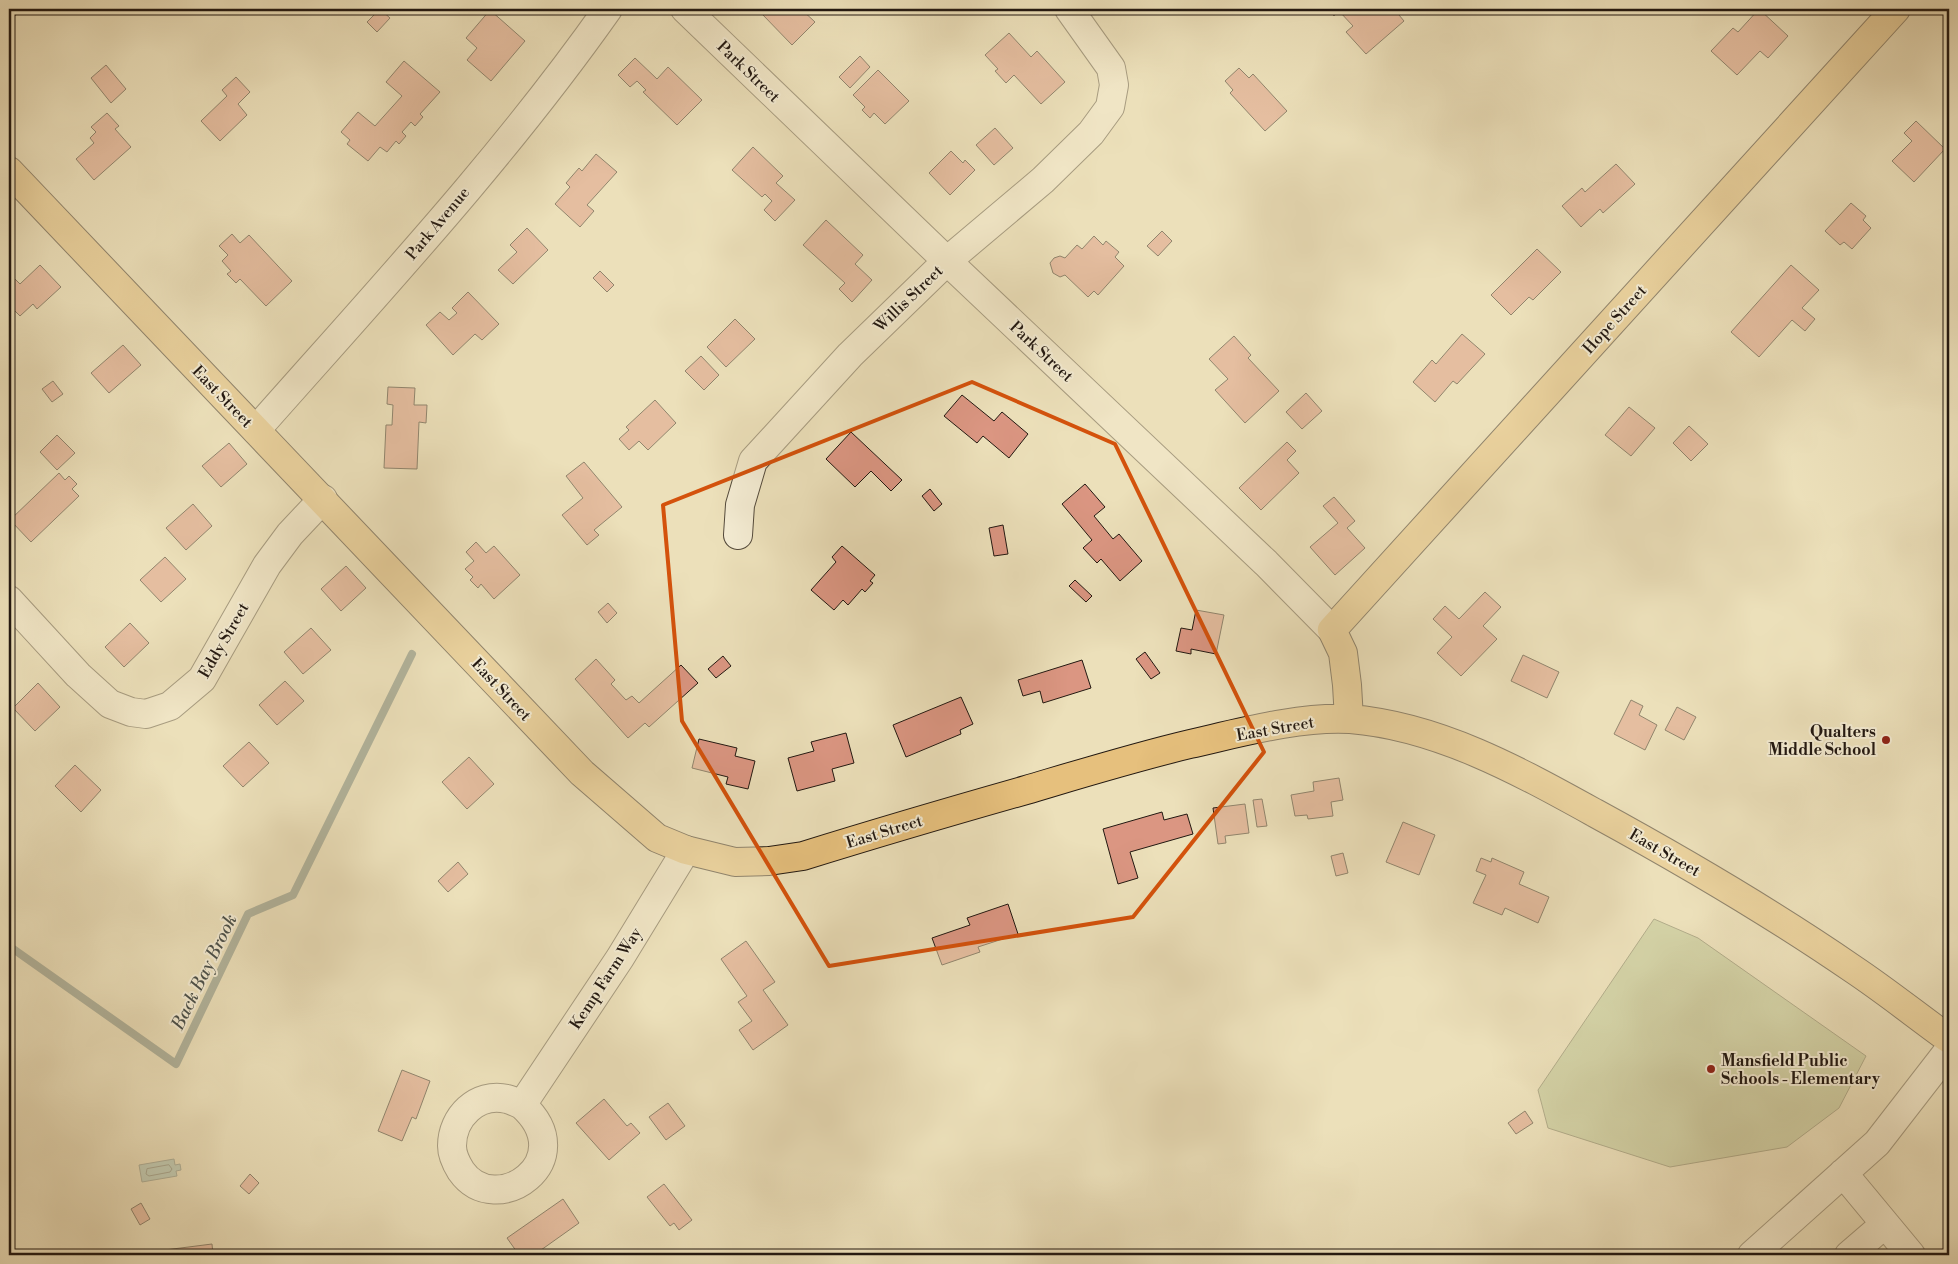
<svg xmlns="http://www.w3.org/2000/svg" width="1958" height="1264" viewBox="0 0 1958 1264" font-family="'Libre Bodoni',serif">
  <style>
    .green { fill: #b6c391; stroke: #6c6e51 }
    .water { fill: #99bcb4; stroke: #697a73 }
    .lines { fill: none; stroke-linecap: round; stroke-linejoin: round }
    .shore { stroke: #5e6a62; stroke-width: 1 }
    .stream { stroke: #697a73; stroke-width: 8 }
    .building { fill: #db9682; stroke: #221811 }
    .minor-casing { stroke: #544a3b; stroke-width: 30 }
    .major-casing { stroke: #221811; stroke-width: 30 }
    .minor { stroke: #f3ebd2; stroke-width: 28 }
    .major { stroke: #e6c07d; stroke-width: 28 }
    .marked { fill: none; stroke: #d4520c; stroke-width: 4; stroke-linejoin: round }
    .poi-dot { fill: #8f2418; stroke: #f3ebd2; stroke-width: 2 }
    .labels { text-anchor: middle; stroke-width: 4; stroke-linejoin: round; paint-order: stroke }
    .street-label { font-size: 16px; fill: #221811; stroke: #f3ebd2 }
    .poi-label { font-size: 16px; font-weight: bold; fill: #221811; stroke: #f3ebd2; text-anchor: end }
    .water-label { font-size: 18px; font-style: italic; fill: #4c514a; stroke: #f3ebd2 }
  </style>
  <rect width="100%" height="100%" fill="#ece0ba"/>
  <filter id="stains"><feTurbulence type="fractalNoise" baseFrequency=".004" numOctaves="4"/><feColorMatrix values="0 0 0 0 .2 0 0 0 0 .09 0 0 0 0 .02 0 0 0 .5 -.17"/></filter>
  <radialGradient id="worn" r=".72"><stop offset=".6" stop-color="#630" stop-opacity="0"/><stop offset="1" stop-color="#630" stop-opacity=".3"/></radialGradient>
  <path class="green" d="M 1654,919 L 1698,938 L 1866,1056 L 1839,1108 L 1787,1147 L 1670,1167 L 1548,1128 L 1538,1090 Z"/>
  <path class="water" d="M 174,1159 L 175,1165 L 180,1164 L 181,1170 L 176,1171 L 177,1176 L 142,1182 L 139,1165 Z"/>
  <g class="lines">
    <path class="shore" d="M 169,1165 L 172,1169 L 170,1172 L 149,1176 L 146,1174 L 147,1169 Z"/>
    <path class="stream" d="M 9,946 L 176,1064 L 248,914 L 293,895 L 412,654"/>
  </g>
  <path class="building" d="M 9,9 L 23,9 L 9,21 Z
    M 380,9 L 390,18 L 377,32 L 367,22 Z
    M 768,9 L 801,9 L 815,22 L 792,45 L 762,14 Z
    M 1327,9 L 1394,9 L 1404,21 L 1366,54 L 1346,32 L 1353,26 L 1339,11 L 1334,16 Z
    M 1759,9 L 1788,36 L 1768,58 L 1760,51 L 1737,75 L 1711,51 L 1733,28 L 1738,32 Z
    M 490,10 L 525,41 L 491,81 L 467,60 L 477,48 L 466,38 Z
    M 1009,33 L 1031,57 L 1037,51 L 1065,82 L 1041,104 L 1014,75 L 1006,83 L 995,71 L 998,69 L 985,55 Z
    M 860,56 L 870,67 L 850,88 L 839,77 Z
    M 635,58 L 657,79 L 668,67 L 702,100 L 677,125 L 643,92 L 646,90 L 637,81 L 630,87 L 618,75 Z
    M 404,61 L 440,92 L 420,114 L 423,117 L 415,126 L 411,122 L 402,132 L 406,136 L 399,144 L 396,141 L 387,152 L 380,147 L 368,161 L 347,144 L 350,140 L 341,132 L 358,112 L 375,126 L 402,96 L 386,82 Z
    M 106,65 L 126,89 L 111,103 L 91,78 Z
    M 1239,68 L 1249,78 L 1253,74 L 1287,111 L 1265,131 L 1230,93 L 1233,90 L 1225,81 Z
    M 878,70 L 909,101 L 885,124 L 874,113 L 870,118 L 862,110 L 865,107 L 853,95 Z
    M 236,77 L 250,92 L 238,104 L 247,115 L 220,141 L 201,121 L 227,96 L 222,90 Z
    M 107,113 L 119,126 L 115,129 L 131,147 L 94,180 L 76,159 L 94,143 L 90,138 L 96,132 L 91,127 Z
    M 1916,121 L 1945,149 L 1914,182 L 1892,161 L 1912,141 L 1904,133 Z
    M 995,128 L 1013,148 L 994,165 L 976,145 Z
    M 753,147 L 783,176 L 776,183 L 795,200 L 775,221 L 764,210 L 772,201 L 765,194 L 762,197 L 732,170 Z
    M 951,151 L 963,163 L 965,160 L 975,170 L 950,195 L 929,173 Z
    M 596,154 L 617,172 L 587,205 L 594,211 L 580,227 L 555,204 L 570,187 L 566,183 L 579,168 L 582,171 Z
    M 1616,164 L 1635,184 L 1603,213 L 1600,209 L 1581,227 L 1562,206 L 1582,188 L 1585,192 Z
    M 1851,203 L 1866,216 L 1863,220 L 1871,228 L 1852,249 L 1844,242 L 1840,245 L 1825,231 Z
    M 826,220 L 863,255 L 855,264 L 872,280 L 852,302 L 839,289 L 845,283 L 803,245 Z
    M 527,228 L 548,250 L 513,284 L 498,270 L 517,252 L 510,245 Z
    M 1162,231 L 1172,241 L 1158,256 L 1147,246 Z
    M 232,234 L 240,243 L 249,235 L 292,281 L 266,306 L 240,279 L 236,283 L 227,274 L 231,271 L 222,261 L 228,255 L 219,246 Z
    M 1094,236 L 1103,245 L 1106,241 L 1119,252 L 1115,257 L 1124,266 L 1098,295 L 1094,291 L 1088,297 L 1065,275 L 1060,277 L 1053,273 L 1050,263 L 1054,258 L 1060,256 L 1065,258 L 1077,245 L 1082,249 Z
    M 1537,249 L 1561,272 L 1533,300 L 1529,297 L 1511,315 L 1491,295 Z
    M 40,265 L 61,287 L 37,309 L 33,304 L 20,316 L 14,310 L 10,313 L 9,285 L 15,279 L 20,284 Z
    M 1791,265 L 1819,290 L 1802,308 L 1815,319 L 1805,331 L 1792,320 L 1759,357 L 1731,332 Z
    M 600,271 L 614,285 L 607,292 L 593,278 Z
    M 468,292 L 499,324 L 482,340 L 475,334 L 453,355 L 426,325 L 440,312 L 449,320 L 457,313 L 452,308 Z
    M 735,319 L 755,339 L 726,367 L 707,347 Z
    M 1462,334 L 1485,354 L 1457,384 L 1453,381 L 1435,402 L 1413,382 L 1432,360 L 1436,364 Z
    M 1234,336 L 1251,355 L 1248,358 L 1279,391 L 1245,423 L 1215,390 L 1228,379 L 1209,359 Z
    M 123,345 L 141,365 L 109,393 L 91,373 Z
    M 701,356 L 719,375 L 704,390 L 685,371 Z
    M 53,381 L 63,394 L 52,402 L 42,389 Z
    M 388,387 L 415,388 L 414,405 L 427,405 L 426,423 L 419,422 L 417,469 L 384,468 L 386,425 L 392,425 L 393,405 L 387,404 Z
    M 1306,393 L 1322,411 L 1302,429 L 1286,412 Z
    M 962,395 L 994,421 L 1002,412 L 1028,434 L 1009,458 L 983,436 L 977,443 L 944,416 Z
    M 655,400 L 676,423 L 648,450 L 639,441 L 629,450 L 619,439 L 629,430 L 626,427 Z
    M 1629,407 L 1655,428 L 1631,456 L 1605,435 Z
    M 1689,426 L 1708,444 L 1691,461 L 1673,443 Z
    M 851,432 L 902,480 L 891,491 L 871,471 L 855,487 L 826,459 Z
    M 57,435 L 75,453 L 57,470 L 40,452 Z
    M 1287,442 L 1296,451 L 1287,460 L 1299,473 L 1261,510 L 1239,488 Z
    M 229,443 L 247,464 L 221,487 L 202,466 Z
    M 584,462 L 622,507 L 594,530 L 599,535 L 587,545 L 562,515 L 583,498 L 566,476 Z
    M 59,473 L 65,480 L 69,476 L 77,484 L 72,489 L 79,496 L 31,542 L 10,520 Z
    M 1085,484 L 1105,507 L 1094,516 L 1113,539 L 1119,534 L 1142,561 L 1120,581 L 1101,559 L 1097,563 L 1083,548 L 1092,540 L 1062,504 Z
    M 930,489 L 942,504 L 934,511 L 922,496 Z
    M 1334,497 L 1355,521 L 1347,528 L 1365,548 L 1335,575 L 1310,547 L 1338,523 L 1323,506 Z
    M 193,504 L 212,526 L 186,550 L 166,528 Z
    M 1003,525 L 1008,554 L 994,556 L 989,528 Z
    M 476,542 L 486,553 L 494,546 L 520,575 L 494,599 L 481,584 L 478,588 L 470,580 L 473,577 L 465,569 L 474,561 L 466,552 Z
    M 842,546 L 875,575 L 870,581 L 873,583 L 865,592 L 862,589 L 848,605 L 843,600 L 834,610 L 811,590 L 836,562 L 832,557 Z
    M 165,557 L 186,579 L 161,602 L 140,580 Z
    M 346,566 L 366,588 L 341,611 L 321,589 Z
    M 1075,580 L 1092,596 L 1086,602 L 1069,586 Z
    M 1485,592 L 1501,607 L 1483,626 L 1497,639 L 1461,676 L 1437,653 L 1452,637 L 1433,619 L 1445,606 L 1459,619 Z
    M 608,603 L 617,613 L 607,623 L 598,612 Z
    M 1196,610 L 1224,615 L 1216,654 L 1191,649 L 1191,654 L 1176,651 L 1181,628 L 1192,630 Z
    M 130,623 L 149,643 L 124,667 L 105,647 Z
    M 311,628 L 331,650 L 303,674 L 284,652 Z
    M 1145,652 L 1160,673 L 1151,679 L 1136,659 Z
    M 1523,655 L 1559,672 L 1547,698 L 1511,681 Z
    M 723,656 L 731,666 L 716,678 L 708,669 Z
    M 596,659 L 615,680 L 611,684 L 626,700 L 632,696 L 639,703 L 681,665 L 698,683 L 649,727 L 645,723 L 628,738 L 575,679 Z
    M 1082,660 L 1091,688 L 1043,703 L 1040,691 L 1023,696 L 1018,680 Z
    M 285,681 L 304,701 L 277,725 L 259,705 Z
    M 38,683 L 60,707 L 35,731 L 13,708 Z
    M 961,697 L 973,724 L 960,730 L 961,734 L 906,757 L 893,725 Z
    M 1631,700 L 1643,706 L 1639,715 L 1657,725 L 1645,750 L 1614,734 Z
    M 1677,707 L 1696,717 L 1684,740 L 1665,730 Z
    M 846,733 L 854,763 L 832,769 L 835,781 L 797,791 L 788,758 L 814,751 L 811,742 Z
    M 699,739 L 737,748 L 735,756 L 755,761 L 748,789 L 726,784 L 728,777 L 692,768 Z
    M 249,742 L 269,763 L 243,787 L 223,766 Z
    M 469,757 L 494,784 L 467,809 L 442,782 Z
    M 75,765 L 101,790 L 81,812 L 55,786 Z
    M 1339,778 L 1343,800 L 1331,802 L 1333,816 L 1308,819 L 1307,815 L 1295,816 L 1291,795 L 1314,791 L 1313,782 Z
    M 1262,799 L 1267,826 L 1257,827 L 1253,800 Z
    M 1245,804 L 1249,833 L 1225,836 L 1226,843 L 1218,844 L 1213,808 Z
    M 1162,812 L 1164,820 L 1187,814 L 1193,834 L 1130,852 L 1138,878 L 1118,884 L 1103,829 Z
    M 1403,822 L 1435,835 L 1419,875 L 1386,862 Z
    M 1343,853 L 1348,873 L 1336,876 L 1331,856 Z
    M 1481,858 L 1491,862 L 1492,858 L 1524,872 L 1519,884 L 1549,897 L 1538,923 L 1505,908 L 1502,915 L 1473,903 L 1486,875 L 1476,871 Z
    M 458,862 L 468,874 L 448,892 L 438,881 Z
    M 1008,904 L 1018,934 L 978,947 L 980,952 L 942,965 L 932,938 L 970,925 L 967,918 Z
    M 746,941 L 775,982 L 763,990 L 788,1025 L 753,1050 L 739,1030 L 752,1021 L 738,1002 L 747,996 L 721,959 Z
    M 402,1070 L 430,1081 L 416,1119 L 412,1117 L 402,1141 L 378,1131 Z
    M 604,1099 L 627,1126 L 631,1123 L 640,1133 L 609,1160 L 576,1123 Z
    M 668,1103 L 685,1126 L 666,1140 L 649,1117 Z
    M 1525,1111 L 1533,1123 L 1516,1134 L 1508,1123 Z
    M 250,1174 L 259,1183 L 249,1194 L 240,1186 Z
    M 664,1184 L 692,1220 L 679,1230 L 674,1223 L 670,1226 L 647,1197 Z
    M 563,1199 L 579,1223 L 534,1255 L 519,1255 L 507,1238 Z
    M 141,1203 L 150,1219 L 140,1225 L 131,1209 Z
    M 212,1244 L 213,1255 L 157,1255 L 157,1251 Z"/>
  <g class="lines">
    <defs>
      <path id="minor" d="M 685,9 L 947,261 L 1266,563 L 1332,630
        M 256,430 C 377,293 503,158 608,9
        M 738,535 L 740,505 L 753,461 L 850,355 L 947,261 L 1043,180 L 1091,133 L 1110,107 L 1114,85 L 1111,68 L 1069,9
        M 9,600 L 78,675 L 110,704 L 131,712 L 146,714 L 170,706 L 202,679 L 267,565 L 290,534 L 323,499
        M 522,1105 C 583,1160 496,1221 461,1171 C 456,1163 452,1155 452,1146 C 452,1117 477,1092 507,1099 C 512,1100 517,1103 522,1105 L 620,958 L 686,850
        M 1843,1173 L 1911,1255
        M 1752,1255 L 1877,1143 L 1949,1050
        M 1849,1255 L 1885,1224"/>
      <path id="major" d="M 9,171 L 582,773 L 657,838 L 686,850 L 735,862 L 769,861 L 803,856 C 877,833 952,811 1026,790 C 1080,774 1135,757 1190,744 C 1239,733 1300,716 1350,719 C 1438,726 1519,771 1595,813 C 1683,861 1770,912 1853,969 C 1886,991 1917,1016 1949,1039
        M 1349,719 L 1347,685 L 1343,653 L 1332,630 L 1896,9"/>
    </defs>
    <use href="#minor" class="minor-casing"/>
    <use href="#major" class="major-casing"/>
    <use href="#minor" class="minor"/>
    <use href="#major" class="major"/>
  </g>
  <path d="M0 0H1958V1264H0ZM 972,382 L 1115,444 L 1264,752 L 1133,917 L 829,966 L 682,721 L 663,505 Z" fill="#ece0ba" fill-opacity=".55" fill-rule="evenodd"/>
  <path class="marked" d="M 972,382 L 1115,444 L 1264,752 L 1133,917 L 829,966 L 682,721 L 663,505 Z"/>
  <g class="poi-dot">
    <circle cx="1886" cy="740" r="5"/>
    <circle cx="1711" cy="1069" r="5"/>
  </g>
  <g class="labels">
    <g class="street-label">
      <text transform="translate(749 71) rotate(44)" y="6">Park Street</text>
      <text transform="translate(437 223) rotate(-50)" y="6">Park Avenue</text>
      <text transform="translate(908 298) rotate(-44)" y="6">Willis Street</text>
      <text transform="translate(1614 319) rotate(-48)" y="6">Hope Street</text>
      <text transform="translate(1042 351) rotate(43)" y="6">Park Street</text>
      <text transform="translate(223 396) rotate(46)" y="6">East Street</text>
      <text transform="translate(223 640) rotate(-60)" y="6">Eddy Street</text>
      <text transform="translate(502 689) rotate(47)" y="6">East Street</text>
      <text transform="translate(1275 728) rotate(-10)" y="6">East Street</text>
      <text transform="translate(884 831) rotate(-17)" y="6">East Street</text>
      <text transform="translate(1665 852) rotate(30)" y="6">East Street</text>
      <text transform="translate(605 978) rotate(-57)" y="6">Kemp Farm Way</text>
    </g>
    <g class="poi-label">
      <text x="1876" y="737">Qualters<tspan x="1876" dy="18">Middle School</tspan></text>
      <text x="1721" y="1066" text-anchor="start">Mansfield Public<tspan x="1721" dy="18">Schools - Elementary</tspan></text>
    </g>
    <g class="water-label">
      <text transform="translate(204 972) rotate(-64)" y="6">Back Bay Brook</text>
    </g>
  </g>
  <rect width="1958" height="1264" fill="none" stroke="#ece0ba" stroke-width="30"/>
  <rect x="10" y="10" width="1938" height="1244" fill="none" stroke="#221811" stroke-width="2.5"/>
  <rect x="15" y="15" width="1928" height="1234" fill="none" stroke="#221811"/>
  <rect width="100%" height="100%" filter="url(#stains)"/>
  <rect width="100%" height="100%" fill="url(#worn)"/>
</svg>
